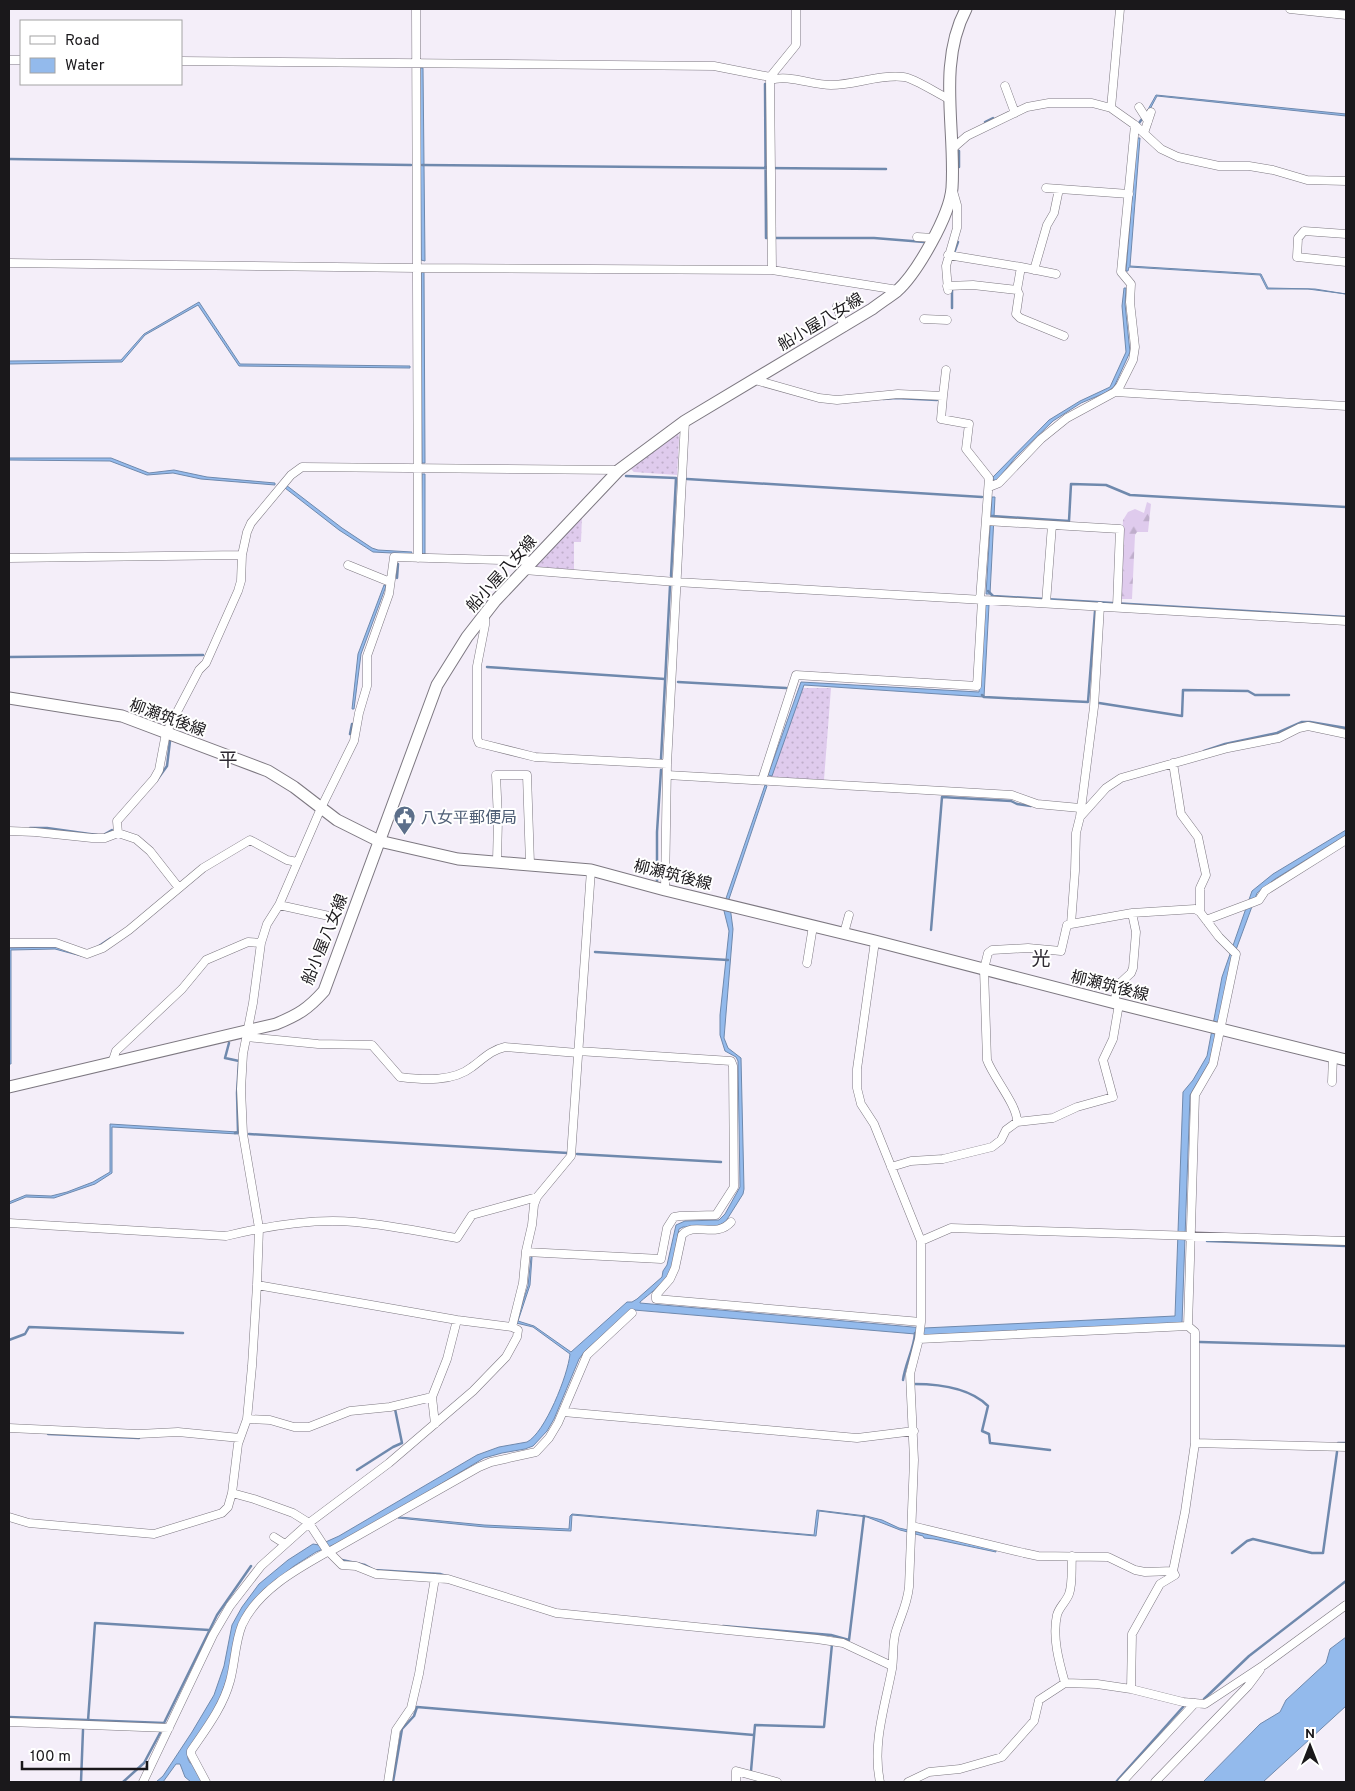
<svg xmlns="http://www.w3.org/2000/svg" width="1355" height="1791" viewBox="0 0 1355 1791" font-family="Overpass,'Noto Sans JP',sans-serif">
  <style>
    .grass { fill: url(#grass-dots) }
    .forest { fill: url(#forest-firs) }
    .water { fill: #93baec; stroke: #6f89ad }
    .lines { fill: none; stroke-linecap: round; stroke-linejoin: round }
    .stream { stroke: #6f89ad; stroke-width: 2.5 }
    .street-casing { stroke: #7d7881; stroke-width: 9 }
    .secondary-casing { stroke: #7d7881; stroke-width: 13 }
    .street { stroke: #fff; stroke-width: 8 }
    .secondary { stroke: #fff; stroke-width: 11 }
    .labels { text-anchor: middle; stroke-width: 4; stroke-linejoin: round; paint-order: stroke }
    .street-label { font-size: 16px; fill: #1a181b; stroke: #fff }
    .service-label { font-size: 16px; fill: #4e5e75; stroke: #fff; text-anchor: start }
    .quarter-label { font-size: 19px; fill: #2d2931; stroke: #fff }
  </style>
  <defs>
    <pattern id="grass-dots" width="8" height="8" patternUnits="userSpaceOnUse" patternTransform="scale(1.25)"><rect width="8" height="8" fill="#dfcbed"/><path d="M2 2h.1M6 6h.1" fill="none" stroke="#bfaecb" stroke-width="1.8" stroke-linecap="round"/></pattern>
    <pattern id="forest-firs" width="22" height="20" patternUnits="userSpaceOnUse" patternTransform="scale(1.25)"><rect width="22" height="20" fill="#dfcbed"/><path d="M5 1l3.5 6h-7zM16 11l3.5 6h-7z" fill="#bfaecb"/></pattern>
  </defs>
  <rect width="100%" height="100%" fill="#f4eef9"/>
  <path class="grass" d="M 678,432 L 679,439 L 677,475 L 634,472 L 631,469 L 628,469 Z
    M 582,516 L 581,542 L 574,542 L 574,570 L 535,569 L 533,568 Z
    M 801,688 L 831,688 L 824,780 L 771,777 Z"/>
  <path class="forest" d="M 1147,502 L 1151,504 L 1148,532 L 1137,532 L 1135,535 L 1132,599 L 1120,599 L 1123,520 L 1128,512 L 1135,509 L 1144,513 Z"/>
  <path class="water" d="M 420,68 L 423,68 L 425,261 L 421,260 Z
    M 1156,95 L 1346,114 L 1346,116 L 1157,96 L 1148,113 L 1146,113 Z
    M 1137,138 L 1140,138 L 1130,266 L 1261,274 L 1268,288 L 1315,289 L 1346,294 L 1308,289 L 1267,289 L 1260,275 L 1129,267 L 1128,271 L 1126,271 Z
    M 424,272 L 425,463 L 422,463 L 421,273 Z
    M 1124,288 L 1126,288 L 1125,304 L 1130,352 L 1114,387 L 1105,393 L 1081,403 L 1053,421 L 1016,457 L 997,480 L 993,480 L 993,477 L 1049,420 L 1080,401 L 1110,387 L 1126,352 L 1122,306 Z
    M 199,302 L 240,364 L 410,366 L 410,368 L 239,366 L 198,305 L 145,335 L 122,362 L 9,364 L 9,361 L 121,360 L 144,334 Z
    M 9,458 L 111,458 L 149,473 L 174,470 L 207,477 L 275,483 L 275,485 L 201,479 L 173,473 L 147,475 L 110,461 L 9,460 Z
    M 422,474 L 425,474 L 425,554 L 421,554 Z
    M 286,485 L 342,528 L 372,548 L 378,550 L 412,552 L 411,554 L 373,552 L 339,530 L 285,488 Z
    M 992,497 L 995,497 L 990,594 L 986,594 Z
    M 384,585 L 386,586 L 361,654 L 354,709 L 352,709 L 358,654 Z
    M 985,605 L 989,605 L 984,697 L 804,685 L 772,776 L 768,775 L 801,682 L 979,692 Z
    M 765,785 L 767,786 L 729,899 L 733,929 L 724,1038 L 728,1048 L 741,1058 L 744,1189 L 743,1194 L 726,1221 C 714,1231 697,1227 683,1227 L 679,1229 C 676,1244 675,1262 668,1275 C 661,1286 649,1294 640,1302 L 640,1303 L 924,1328 L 1175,1316 L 1183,1092 L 1193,1080 L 1207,1056 L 1222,977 L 1252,891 L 1273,874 L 1346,830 L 1346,835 L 1275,879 L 1257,893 L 1230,966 L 1210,1061 L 1190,1095 L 1182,1323 L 927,1335 L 634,1310 L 629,1311 L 585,1351 L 579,1359 L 554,1419 L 547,1431 L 533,1446 L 525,1449 L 502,1453 L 484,1458 L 394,1512 L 338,1543 L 316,1552 L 294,1566 L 262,1591 L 243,1617 L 229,1673 L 220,1698 L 213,1713 L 188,1751 L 188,1759 L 190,1763 L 192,1763 L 202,1782 L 191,1782 L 185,1777 L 180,1764 L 176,1764 L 163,1782 L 156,1782 L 163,1776 L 192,1732 L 214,1695 L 224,1666 L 232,1625 L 242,1607 L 259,1584 L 288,1560 L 313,1544 L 319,1545 L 339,1536 L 477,1455 L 499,1447 L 527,1442 C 545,1433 568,1375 570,1354 L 533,1327 L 516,1323 L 528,1286 L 531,1257 L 532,1257 L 530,1285 L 518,1321 L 534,1326 L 571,1352 L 627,1302 L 632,1302 L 637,1299 L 662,1277 L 663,1271 L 667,1265 L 676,1225 L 685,1221 L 719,1220 L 725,1214 L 740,1187 L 738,1061 L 736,1057 L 725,1051 L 720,1035 L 720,1015 L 729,931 L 723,907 Z
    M 55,947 L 81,955 L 81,956 L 55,949 L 11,950 L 11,1064 L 9,1064 L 9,948 Z
    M 110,1124 L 238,1132 L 238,1134 L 112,1127 L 112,1173 L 95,1184 L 54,1198 L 26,1197 L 9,1204 L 9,1202 L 26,1195 L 51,1196 L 67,1192 L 93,1182 L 110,1172 Z
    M 817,1510 L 866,1516 L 882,1520 L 899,1528 L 996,1550 L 996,1552 L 934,1539 L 924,1538 L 923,1536 L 900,1530 L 867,1517 L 819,1511 L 816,1536 L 572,1515 L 571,1531 L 485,1527 L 398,1518 L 400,1517 L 484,1525 L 569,1529 L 570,1516 L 572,1514 L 814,1535 Z
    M 1346,1637 L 1346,1706 L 1263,1782 L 1203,1782 L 1260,1724 L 1280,1712 L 1286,1700 L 1326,1663 L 1330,1649 Z"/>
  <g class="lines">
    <path class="stream" d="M 1326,9 L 1346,11
      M 765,84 L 766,238 L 874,238 L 924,242
      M 985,122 L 993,118
      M 1139,123 L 1142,119
      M 959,151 L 959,167
      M 9,159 L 411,165
      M 422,165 L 886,169
      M 954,253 L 958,242
      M 952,290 L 952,308
      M 883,399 L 896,398 L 937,400
      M 626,476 L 676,478 L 671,576
      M 687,479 L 982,497
      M 992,516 L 1069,521 L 1071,484 L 1106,485 L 1130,495 L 1346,507
      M 397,578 L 398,564
      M 988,591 L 993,596 L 1346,617
      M 9,657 L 203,655
      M 487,667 L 665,679
      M 678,682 L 786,688
      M 982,695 L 984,697 L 1088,702 L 1095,611
      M 1099,703 L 1182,716 L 1183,690 L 1248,691 L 1255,695 L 1289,695
      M 350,734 L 352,724
      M 1204,751 L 1225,744 L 1277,733 L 1302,722 L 1310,722 L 1346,728
      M 661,759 L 670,586
      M 157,780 L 167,766 L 170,741
      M 30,828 L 47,828 L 97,835
      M 105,834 L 112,830
      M 657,883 L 657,832 L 661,770
      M 931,930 L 942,797 L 1011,801 L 1017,804 L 1031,806
      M 99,946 L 111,938
      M 595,952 L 728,960
      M 229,1043 L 225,1058 L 239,1061 L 237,1093 L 238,1132 L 235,1133
      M 249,1134 L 568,1153
      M 577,1154 L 721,1162
      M 1207,1241 L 1346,1246
      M 9,1340 L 25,1334 L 29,1327 L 183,1333
      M 1200,1342 L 1346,1346
      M 903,1380 C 905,1364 914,1349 915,1333
      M 914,1384 C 939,1384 969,1387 988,1406 L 982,1431 L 989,1434 L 990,1443 L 1050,1450
      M 48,1434 L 139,1438
      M 1338,1443 L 1346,1443
      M 357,1470 L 393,1447 L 402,1443 L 395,1409
      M 1232,1553 L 1247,1541 L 1253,1539 L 1312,1553 L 1323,1553 L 1337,1452
      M 342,1560 L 365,1565 L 374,1570 L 440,1574 L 446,1576
      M 723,1626 L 831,1635 L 849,1640 L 864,1516
      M 1204,1699 L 1249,1656 L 1346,1581
      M 9,1717 L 164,1723 L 217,1615 L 251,1566
      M 88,1721 L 95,1623 L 209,1630
      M 751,1771 L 755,1725 L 824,1727 L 832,1644
      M 81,1782 L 83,1730
      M 123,1782 L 144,1763 L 160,1733
      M 393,1782 L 402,1729 L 414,1716 L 417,1707 L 754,1735
      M 1116,1782 L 1183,1707"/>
    <defs>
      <path id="street" d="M 416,9 L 418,558
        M 1290,9 L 1346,15
        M 9,60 L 21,60
        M 181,61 L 714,66 L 770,77
        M 770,80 C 789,74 811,85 831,85 C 855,85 880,74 904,77 C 914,78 938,94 949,99
        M 1005,86 L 1015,113
        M 1139,107 L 1148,121
        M 1111,108 L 1120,9
        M 1144,133 L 1151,112
        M 952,149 L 967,136 L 1027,107 L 1049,103 L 1092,103 L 1111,108 L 1135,125 L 1161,149 L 1178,157 L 1219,166 L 1249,166 L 1273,170 L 1307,180 L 1346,181
        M 1046,188 L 1129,194
        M 1346,234 L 1304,231 L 1298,238 L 1297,257 L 1346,262
        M 917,237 L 934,238
        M 948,255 L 1021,267
        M 9,263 L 417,268 L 772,270 L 898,290
        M 772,270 L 770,77 L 796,45 L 796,9
        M 1034,270 L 1047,225 L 1054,213 L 1059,189
        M 947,286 L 973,285 L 1017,290 L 1019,294 L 1016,314 L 1020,318 L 1064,336
        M 948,290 L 946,266 L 957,228 L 957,205 L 953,191
        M 1017,290 L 1021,267 L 1056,274
        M 837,306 L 844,327
        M 924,319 L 947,320
        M 755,380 L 819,398 L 837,400 L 898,394 L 943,396 L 941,419 L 969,424 L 966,449 L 989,478 L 980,600
        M 1115,392 L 1346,406
        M 943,396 L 946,370
        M 989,487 L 999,483 L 1041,439 L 1067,418 L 1115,392 L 1120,386 L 1133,360 L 1135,347 L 1130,302 L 1131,284 L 1121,272 L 1135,125
        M 986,521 L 1120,529 L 1117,607
        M 9,558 L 242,555 L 247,532 L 251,523 L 291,475 L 302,467 L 619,470
        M 348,565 L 390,582
        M 524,570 L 676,582 L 1346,621
        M 1046,603 L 1052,525
        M 485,614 L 485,625 L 477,666 L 477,738 L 479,743 L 535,757 L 667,764
        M 1173,763 L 1181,814 L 1198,837 L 1206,875 L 1200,888 L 1200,912
        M 667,775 L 1012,795 L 1037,804 L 1080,808
        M 762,780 L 796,675 L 977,686 L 982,600
        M 1080,817 L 1106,788 L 1121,778 L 1228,748 L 1279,738 L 1299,728 L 1308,726 L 1346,734
        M 9,831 L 35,832 L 92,838 L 105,838 L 118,833 L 136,839 L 150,851 L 179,888
        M 118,833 L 117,821 L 154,779 L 159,770 L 166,733 L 199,670 L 206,663 L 238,591 L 241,581 L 242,555
        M 497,861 L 498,819 L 496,775 L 527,775 L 530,864
        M 665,890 L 667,764 L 685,421
        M 279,905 L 329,916
        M 1206,920 L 1254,902 L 1259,900 L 1265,891 L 1346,840
        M 1071,924 L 1075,871 L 1076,833 L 1080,817 L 1094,707 L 1100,606
        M 844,933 L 849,915
        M 875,941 L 857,1069 L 857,1088 L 861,1104 L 874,1124 L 921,1241 L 921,1322 L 919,1339 L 910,1374 L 914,1460 L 909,1587 C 907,1605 901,1615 896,1631 C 892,1643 894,1656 892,1669 C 885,1706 872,1744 880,1782
        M 9,943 L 56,943 L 87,954 L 103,948 L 129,930 L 203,868 L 250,840 L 287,860 L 297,862
        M 807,963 L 813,926
        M 1114,1003 L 1118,985 L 1131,973 L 1133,968 L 1136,932 L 1132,913
        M 247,1037 L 318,1044 L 372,1045 L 400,1077 C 423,1080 453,1082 472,1067 C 483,1059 491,1050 505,1047 L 578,1053
        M 112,1063 L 116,1051 L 182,989 L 206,960 L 248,942 L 261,943
        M 1332,1082 L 1333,1057
        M 1017,1122 C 1018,1106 993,1077 987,1060 L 984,969 L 988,953 L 992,950 L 1028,948 L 1061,951 L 1067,925 L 1071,924 L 1132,913 L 1195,909 L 1200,912 L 1219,937 L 1236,954 L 1213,1064 L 1195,1095 L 1188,1326 L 1195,1332 L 1195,1443 L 1185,1512 L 1173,1571 L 1175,1575 L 1160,1584 L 1132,1634 L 1131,1689
        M 891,1167 L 911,1161 L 943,1159 L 992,1147 L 1001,1140 L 1006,1130 L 1017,1122 L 1053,1118 L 1077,1107 L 1113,1097 L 1103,1060 L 1113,1039 L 1119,1004
        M 731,1222 C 716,1239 694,1221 682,1235 L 675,1268 L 670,1279 L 656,1295 L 656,1299 L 921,1322
        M 9,1223 L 226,1236 C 267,1226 312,1218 355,1222 C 389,1225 423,1232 457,1238 L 472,1215 L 537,1197
        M 921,1241 L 951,1228 L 1346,1241
        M 526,1252 L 661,1259 L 667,1228 L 674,1217 L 680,1216 L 716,1215 L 734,1187 L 733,1066 L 731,1061 L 578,1051
        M 512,1327 L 523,1283 L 526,1251 L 532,1225 L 534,1205 L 537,1197 L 571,1156 L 591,870
        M 919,1339 L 1188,1326
        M 432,1397 L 435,1424
        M 563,1412 L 857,1438 L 914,1431
        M 247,1419 L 270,1420 L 294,1427 L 309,1427 L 350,1411 L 390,1407 L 432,1397 L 447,1359 L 457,1320
        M 9,1428 L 138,1434 L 178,1432 L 240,1438
        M 1195,1443 L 1346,1447
        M 232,1493 L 254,1499 L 293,1513 L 309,1523 L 326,1549 L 342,1565 L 356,1566 L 376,1574 L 448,1579 L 556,1613 L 817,1639 L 843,1643 L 892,1666
        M 9,1517 L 29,1523 L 154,1534 L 222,1513 L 228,1507 L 232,1493 L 238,1444 L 247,1419 L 252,1366 L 257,1285 L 259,1228 L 243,1134 L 241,1089 L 243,1054 L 253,1003 L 261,943 L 267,924 L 279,905 L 321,808 L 354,741 L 359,713 L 367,686 L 367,656 L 389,594 L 394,557 L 532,561
        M 912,1526 L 1024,1553 L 1038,1556 L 1108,1557 L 1135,1570 L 1145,1572 L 1173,1571
        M 274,1537 L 285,1544
        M 329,1552 L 479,1467 L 491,1462 L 536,1452 L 549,1438 L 558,1423 L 587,1355 L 632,1313
        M 1065,1683 C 1059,1662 1052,1637 1057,1615 C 1059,1607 1066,1602 1069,1594 C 1073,1583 1071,1568 1072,1556
        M 9,1722 L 169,1728
        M 143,1782 L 213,1635 L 230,1606 L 261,1566 L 309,1523 L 389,1463 L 473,1391 L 506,1357 L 517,1337 L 518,1330 L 512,1327 L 457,1320 L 257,1285
        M 206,1782 L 191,1754 L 191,1751 C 206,1729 223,1707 230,1681 C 235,1663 235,1642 242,1625 C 258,1590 297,1569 329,1551
        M 388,1782 L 396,1730 L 411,1708 L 419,1674 L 435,1578
        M 736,1782 L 736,1771 L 777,1782
        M 908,1782 L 929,1772 L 960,1769 L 1002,1757 L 1034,1721 L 1039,1700 L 1065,1683 L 1097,1684 L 1131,1689 L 1183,1702 L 1205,1704 L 1264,1665 L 1346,1605
        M 1122,1782 L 1195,1703
        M 1155,1782 L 1248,1686 L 1260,1670"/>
      <path id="secondary" d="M 9,698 L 122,716 L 268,771 L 294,787 L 337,820 L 379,841 L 458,859 L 591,870 L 665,890 L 875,941 L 1119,1004 L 1346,1060
        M 9,1087 L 276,1024 C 298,1015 308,1009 324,991 L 437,685 L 467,637 L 495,601 L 619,470 L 685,421 L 872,309 C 880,303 889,297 897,291 C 917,273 950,215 952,188 C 956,129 937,64 966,9"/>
    </defs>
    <use href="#street" class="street-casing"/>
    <use href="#secondary" class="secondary-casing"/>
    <use href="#street" class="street"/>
    <use href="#secondary" class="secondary"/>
  </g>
  <defs>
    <symbol id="civic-pin" viewBox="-11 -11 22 30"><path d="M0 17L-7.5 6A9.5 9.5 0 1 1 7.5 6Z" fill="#5c6f8a" stroke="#fff"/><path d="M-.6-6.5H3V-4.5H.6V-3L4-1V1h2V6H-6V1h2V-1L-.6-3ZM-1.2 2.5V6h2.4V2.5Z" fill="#fff"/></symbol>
  </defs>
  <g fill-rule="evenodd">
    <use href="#civic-pin" x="392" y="804" width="25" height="34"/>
  </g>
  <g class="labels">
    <g class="street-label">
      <text transform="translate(820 321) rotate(-31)" y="6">船小屋八女線</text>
      <text transform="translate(501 573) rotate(-48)" y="6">船小屋八女線</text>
      <text transform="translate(168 717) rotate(20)" y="6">柳瀬筑後線</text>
      <text transform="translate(673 874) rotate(14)" y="6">柳瀬筑後線</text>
      <text transform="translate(324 939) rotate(-68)" y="6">船小屋八女線</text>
      <text transform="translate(1110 985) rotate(14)" y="6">柳瀬筑後線</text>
    </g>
    <g class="service-label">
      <text x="421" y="823">八女平郵便局</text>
    </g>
    <g class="quarter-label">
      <text x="228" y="766">平</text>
      <text x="1041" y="965">光</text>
    </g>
  </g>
  <rect width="1355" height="1791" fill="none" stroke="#1a181b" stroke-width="20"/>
  <rect x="20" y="20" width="162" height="65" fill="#ffffff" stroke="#a3a3a4"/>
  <rect x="30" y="36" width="25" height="8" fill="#ffffff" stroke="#a3a3a4"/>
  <text x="65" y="45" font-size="15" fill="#1a181b">Road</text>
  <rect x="30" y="58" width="25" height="15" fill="#93baec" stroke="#a3a3a4"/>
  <text x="65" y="70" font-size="15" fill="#1a181b">Water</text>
  <g transform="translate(1310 1746)" stroke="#ffffff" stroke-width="4" paint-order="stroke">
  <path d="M0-4L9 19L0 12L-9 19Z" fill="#1a181b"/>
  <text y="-8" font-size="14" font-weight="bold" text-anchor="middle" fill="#1a181b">N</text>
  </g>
  <path d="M22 1761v8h125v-8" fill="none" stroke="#1a181b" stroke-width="2.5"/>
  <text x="30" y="1761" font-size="15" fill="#1a181b" stroke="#ffffff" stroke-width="4" paint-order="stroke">100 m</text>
</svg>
